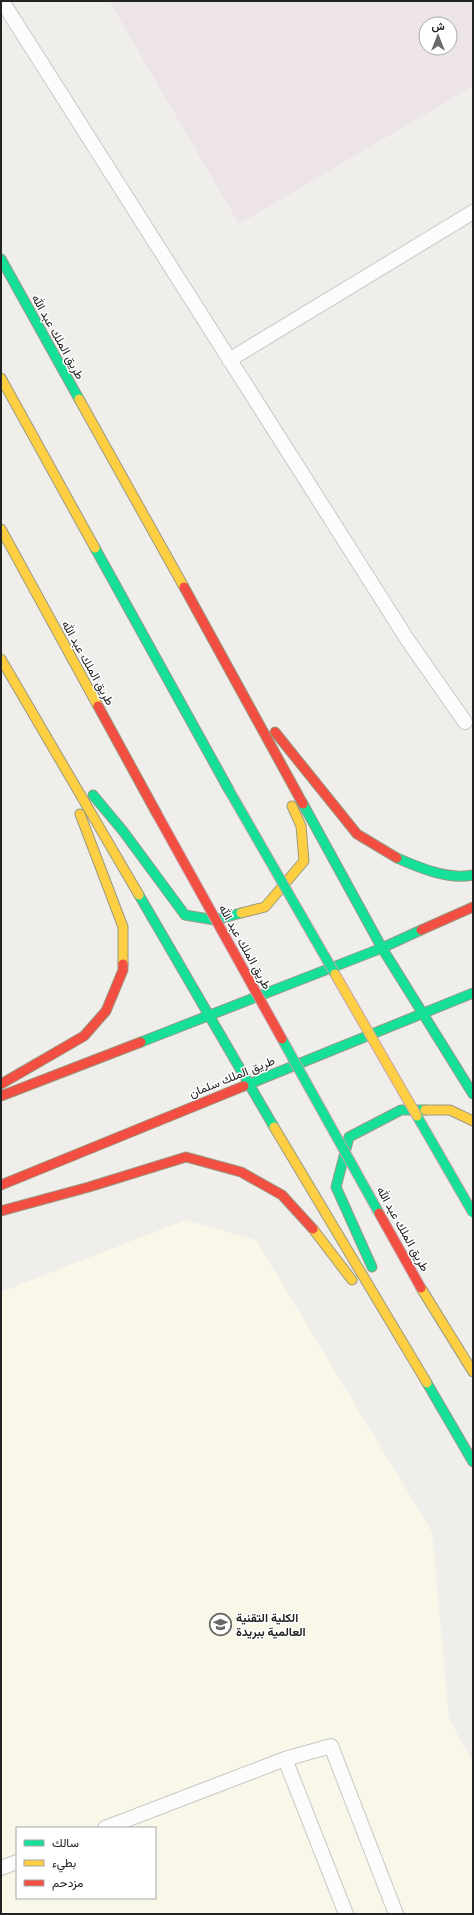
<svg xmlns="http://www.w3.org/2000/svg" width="474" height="1915" viewBox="0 0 474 1915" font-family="'Fira Sans',Vazirmatn,sans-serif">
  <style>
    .industrial { fill: #ede4e9; fill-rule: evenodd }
    .education { fill: #f8f7e8; fill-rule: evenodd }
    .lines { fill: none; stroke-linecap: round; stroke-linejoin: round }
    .lane-casing { stroke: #c9c8c7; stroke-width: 16 }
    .fast-casing { stroke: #999a82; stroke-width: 11 }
    .slow-casing { stroke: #999a82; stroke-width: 11 }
    .jam-casing { stroke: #999a82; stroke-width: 11 }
    .lane { stroke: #fdfcfc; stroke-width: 14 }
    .fast { stroke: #16e098; stroke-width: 9 }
    .slow { stroke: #ffcf43; stroke-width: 9 }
    .jam { stroke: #f24e42; stroke-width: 9 }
    .fast-bridge-casing { stroke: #c5a2ac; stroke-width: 11; stroke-linecap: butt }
    .slow-bridge-casing { stroke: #c5a2ac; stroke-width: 11; stroke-linecap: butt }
    .jam-bridge-casing { stroke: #c5a2ac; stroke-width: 11; stroke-linecap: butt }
    .fast-bridge { stroke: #16e098; stroke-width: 9 }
    .slow-bridge { stroke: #ffcf43; stroke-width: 9 }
    .jam-bridge { stroke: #f24e42; stroke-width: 9 }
    .labels { text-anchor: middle; stroke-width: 3; stroke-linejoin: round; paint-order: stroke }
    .street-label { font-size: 12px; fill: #222; stroke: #fff }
    .poi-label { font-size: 12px; font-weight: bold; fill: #222; stroke: #fff; text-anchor: start }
  </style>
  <rect width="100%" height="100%" fill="#f0eeeb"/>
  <path class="industrial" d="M 109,1 L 473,1 L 473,86 L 239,224 ZM 426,24 L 450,24 L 450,48 L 426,48 Z"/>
  <path class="education" d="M 185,1220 L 256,1240 L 432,1532 L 449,1719 L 473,1762 L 473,1914 L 1,1914 L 1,1292 ZM 17,1828 L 155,1828 L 155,1898 L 17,1898 Z"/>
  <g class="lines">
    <defs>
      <path id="lane" d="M 2,1 L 407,639 L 465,722
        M 229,360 L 473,212
        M 285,1759 L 346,1914
        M 105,1828 L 285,1759 L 331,1746 L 396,1914
        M 1,1868 L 17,1862"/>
      <path id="fast" d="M 1,259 L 79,399
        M 95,548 L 229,790
        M 93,795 L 123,831 L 185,915 L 215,920 L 241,913
        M 303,804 L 382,948 L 473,1094
        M 397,858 C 420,868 448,880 473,875
        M 139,895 L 274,1127
        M 141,1042 L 382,948 L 421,930
        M 244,1086 L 473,993
        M 372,1267 L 336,1187 L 349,1137 L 401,1110 L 425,1110
        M 427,1383 L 473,1462"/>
      <path id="slow" d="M 1,378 L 95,548
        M 79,399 L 184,587
        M 1,529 L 98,706
        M 1,659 L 139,895
        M 80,814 L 123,927 L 123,964
        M 241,913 L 265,907 L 304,861 L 301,826 L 292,806
        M 425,1110 L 450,1110 L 473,1121
        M 274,1127 L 427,1383
        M 313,1229 L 352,1280
        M 421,1288 L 473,1372"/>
      <path id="jam" d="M 184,587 L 303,804
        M 98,706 L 157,814
        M 275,732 L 357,834 L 397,858
        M 421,930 L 473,907
        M 1,1084 L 84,1036 L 106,1011 L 123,970 L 123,964
        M 1,1096 L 141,1042
        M 1,1185 L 244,1086
        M 1,1211 L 89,1187 L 186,1157 L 241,1172 L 282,1195 L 313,1229"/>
    </defs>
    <use href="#lane" class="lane-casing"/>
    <use href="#fast" class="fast-casing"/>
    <use href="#slow" class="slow-casing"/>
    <use href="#jam" class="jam-casing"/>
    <use href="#lane" class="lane"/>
    <use href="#fast" class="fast"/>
    <use href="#slow" class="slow"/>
    <use href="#jam" class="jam"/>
    <defs>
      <path id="fast-bridge" d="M 229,790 L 335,974
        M 282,1039 L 379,1213
        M 417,1116 L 473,1213"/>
      <path id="slow-bridge" d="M 335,974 L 417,1116"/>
      <path id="jam-bridge" d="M 157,814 L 282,1039
        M 379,1213 L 421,1288"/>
    </defs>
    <use href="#fast-bridge" class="fast-bridge-casing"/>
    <use href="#slow-bridge" class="slow-bridge-casing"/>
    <use href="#jam-bridge" class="jam-bridge-casing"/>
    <use href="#fast-bridge" class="fast-bridge"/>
    <use href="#slow-bridge" class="slow-bridge"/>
    <use href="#jam-bridge" class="jam-bridge"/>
  </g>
  <defs>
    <symbol id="university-ring" viewBox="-11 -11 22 22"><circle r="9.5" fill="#fff" stroke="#6a6968" stroke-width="1.5"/><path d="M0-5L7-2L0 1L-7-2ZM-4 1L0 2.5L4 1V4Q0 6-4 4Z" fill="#6a6968"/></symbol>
  </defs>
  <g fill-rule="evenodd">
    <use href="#university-ring" x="208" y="1612" width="25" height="25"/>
  </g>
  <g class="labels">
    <g class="street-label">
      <text transform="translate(58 337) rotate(61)" y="4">طريق الملك عبد الله</text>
      <text transform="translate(88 663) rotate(61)" y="4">طريق الملك عبد الله</text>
      <text transform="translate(245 947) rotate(61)" y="4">طريق الملك عبد الله</text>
      <text transform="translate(232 1077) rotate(-22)" y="4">طريق الملك سلمان</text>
      <text transform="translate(403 1229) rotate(61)" y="4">طريق الملك عبد الله</text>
    </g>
    <g class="poi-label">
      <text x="236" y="1622">الكلية التقنية<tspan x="236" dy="14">العالمية ببريدة</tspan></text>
    </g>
  </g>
  <rect width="474" height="1915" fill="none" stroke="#222222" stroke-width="4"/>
  <rect x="16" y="1827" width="140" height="72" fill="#ffffff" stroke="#a7a7a7"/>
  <rect x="24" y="1840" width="20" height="6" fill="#16e098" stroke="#a7a7a7"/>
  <text x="52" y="1847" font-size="12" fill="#222222">سالك</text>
  <rect x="24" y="1860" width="20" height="6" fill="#ffcf43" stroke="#a7a7a7"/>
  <text x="52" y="1867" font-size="12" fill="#222222">بطيء</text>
  <rect x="24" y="1880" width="20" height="6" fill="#f24e42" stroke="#a7a7a7"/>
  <text x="52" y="1887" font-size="12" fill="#222222">مزدحم</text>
  <g transform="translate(438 36)"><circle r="19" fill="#ffffff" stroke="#a7a7a7"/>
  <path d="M0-3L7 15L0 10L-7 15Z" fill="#6a6968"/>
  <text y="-6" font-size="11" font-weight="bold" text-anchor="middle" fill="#222222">ش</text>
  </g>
</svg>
